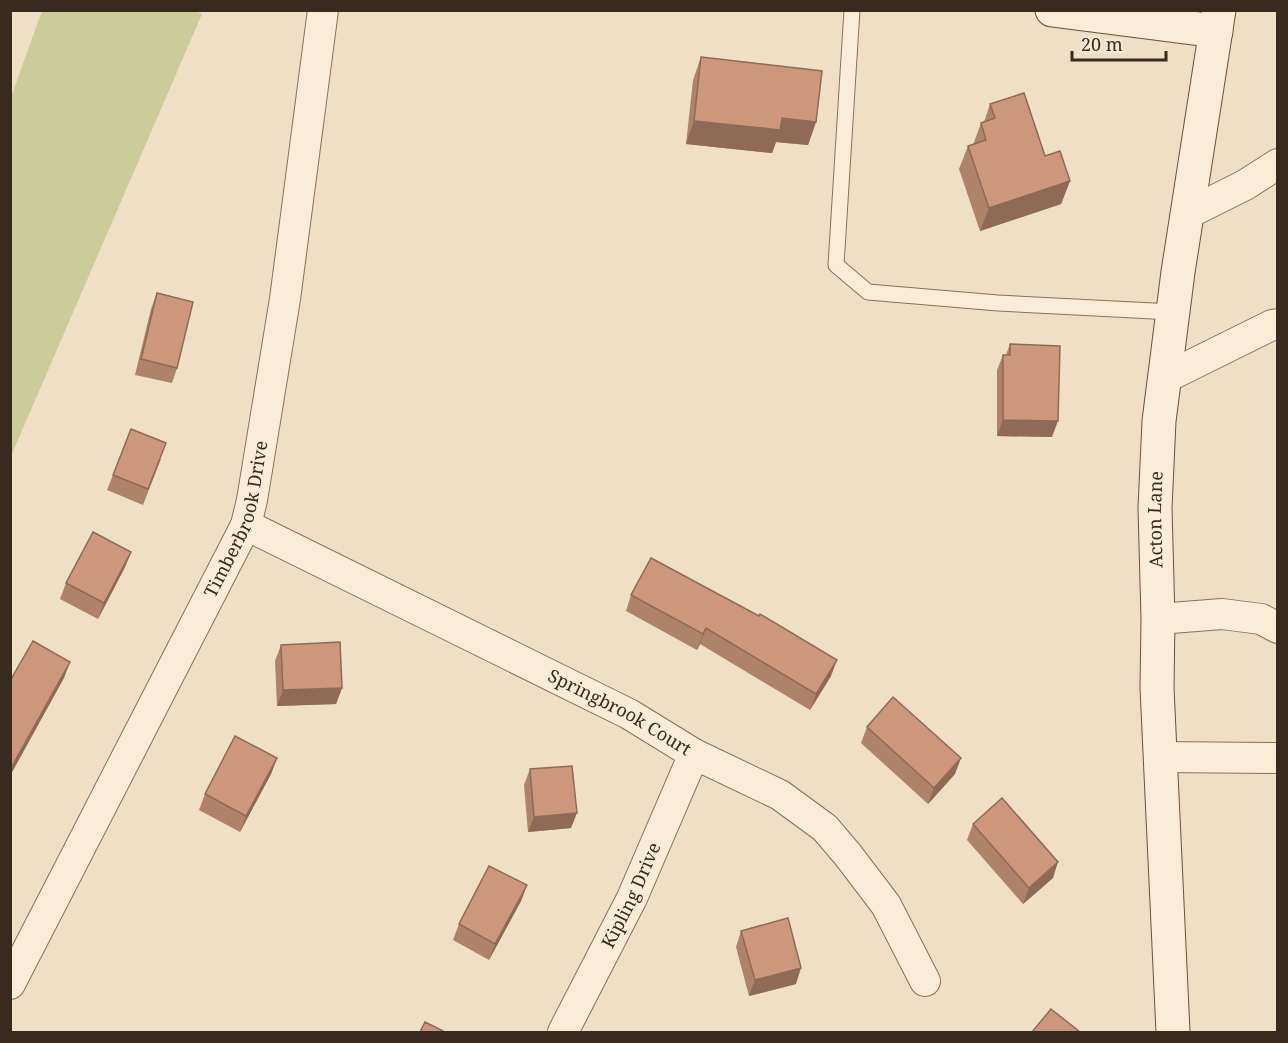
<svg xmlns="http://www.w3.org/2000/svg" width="1288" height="1043" viewBox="0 0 1288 1043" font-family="'Noto Serif',serif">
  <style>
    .green { fill: #cacc99 }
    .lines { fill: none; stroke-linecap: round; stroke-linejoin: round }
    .lane-casing { stroke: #89705b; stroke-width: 17 }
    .street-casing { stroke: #89705b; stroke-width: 32 }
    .secondary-casing { stroke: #6b513e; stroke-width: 35 }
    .lane { stroke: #f9edd8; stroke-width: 15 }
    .street { stroke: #f9edd8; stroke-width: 30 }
    .secondary { stroke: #f9edd8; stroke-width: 33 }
    .wall { fill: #af826a }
    .shaded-wall { fill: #8f6a56 }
    .building { fill: #cc977b; stroke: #8f6a56; stroke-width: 1.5 }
    .labels { text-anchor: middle; stroke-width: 4.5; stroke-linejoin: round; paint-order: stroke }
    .street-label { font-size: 18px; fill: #392a1f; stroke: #f6ead4 }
  </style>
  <rect width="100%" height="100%" fill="#eedfc5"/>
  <path class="green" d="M 195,11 L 202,14 L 11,456 L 11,97 L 42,11 Z"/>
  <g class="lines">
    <defs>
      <path id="lane" d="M 852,10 L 836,265 L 868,292 L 998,303 L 1173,312"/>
      <g id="street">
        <path d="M 1187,214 L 1245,185 L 1278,164"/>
        <path d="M 1165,378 L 1272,325 L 1278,324"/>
        <path id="s1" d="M 246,525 L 629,714 L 694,754 L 780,795 L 825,828 L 848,855 L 886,905 L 925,981"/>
        <path d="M 1158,619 L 1222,614 L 1261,619 L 1278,628"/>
        <path d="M 1160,757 L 1278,758"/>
        <path id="s2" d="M 10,984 L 246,525 L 252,500 L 285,299 L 323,10"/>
        <path id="s3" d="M 563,1032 L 632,898 L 694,754"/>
      </g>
      <g id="secondary">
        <path d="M 1052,10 L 1216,31"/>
        <path id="s4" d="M 1173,1032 L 1157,688 L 1158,619 L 1155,508 L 1159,421 L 1178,272 L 1219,10"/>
      </g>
    </defs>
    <use href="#lane" class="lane-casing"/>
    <use href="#street" class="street-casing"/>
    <use href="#secondary" class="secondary-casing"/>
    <use href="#lane" class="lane"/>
    <use href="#street" class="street"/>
    <use href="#secondary" class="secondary"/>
  </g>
  <path class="wall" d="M 701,57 L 816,122 L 808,145 L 776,142 L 772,153 L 686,144 L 693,80 Z
    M 990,104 L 1045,156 L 1070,181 L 1061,204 L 980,231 L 959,169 L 968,146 L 973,145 L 981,123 L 984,122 Z
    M 157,293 L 177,368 L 172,383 L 135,375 L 151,309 Z
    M 1010,344 L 1052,437 L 997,436 L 997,370 L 1003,355 L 1006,355 Z
    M 161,459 L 143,505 L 107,490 L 113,475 Z
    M 131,552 L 125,567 L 98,619 L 60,599 L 66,583 Z
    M 631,595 L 831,676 L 810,710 L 700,644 L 697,650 L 626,611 Z
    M 281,645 L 342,688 L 336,704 L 277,706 L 275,661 Z
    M 867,727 L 955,774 L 928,804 L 861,743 Z
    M 277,758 L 271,774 L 240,832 L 199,810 L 205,794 Z
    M 530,769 L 571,828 L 528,832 L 524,785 Z
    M 973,824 L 1053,878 L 1023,904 L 967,840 Z
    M 527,885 L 521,901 L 489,960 L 453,940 L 459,924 Z
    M 741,931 L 796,984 L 749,996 L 736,947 Z"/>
  <path class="shaded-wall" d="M 782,118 L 816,122 L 808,145 L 776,142 L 772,153 L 686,144 L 694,121 Z
    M 1070,181 L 1061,204 L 980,231 L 989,208 Z
    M 1003,420 L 1058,421 L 1052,437 L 997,436 Z
    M 131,552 L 125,567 L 98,619 L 104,603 Z
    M 706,628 L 700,644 L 697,650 L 703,634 Z
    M 837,660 L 831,676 L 810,710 L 816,694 Z
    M 70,662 L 64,678 L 10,776 L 10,770 Z
    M 342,688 L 336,704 L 277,706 L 283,690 Z
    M 277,758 L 271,774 L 240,832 L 246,816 Z
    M 961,758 L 955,774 L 928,804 L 934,788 Z
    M 577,813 L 571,828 L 528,832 L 534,817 Z
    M 1058,862 L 1053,878 L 1023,904 L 1029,888 Z
    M 527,885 L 521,901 L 489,960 L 495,944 Z
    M 801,968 L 796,984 L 749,996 L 755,980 Z"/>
  <path class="building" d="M 701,57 L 822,71 L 816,122 L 782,118 L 780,130 L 694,121 Z
    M 1024,93 L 1045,156 L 1060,151 L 1070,181 L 989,208 L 968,146 L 986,140 L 981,123 L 995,118 L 990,104 Z
    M 157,293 L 193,302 L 177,368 L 141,359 Z
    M 1010,344 L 1060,346 L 1058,421 L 1003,420 L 1003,355 L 1010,355 Z
    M 131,429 L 166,443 L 148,489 L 113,475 Z
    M 93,532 L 131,552 L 104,603 L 66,583 Z
    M 651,558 L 759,616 L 760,614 L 837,660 L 816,694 L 706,628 L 703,634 L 631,595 Z
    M 33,641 L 70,662 L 10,770 L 10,681 Z
    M 340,642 L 342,688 L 283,690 L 281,645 Z
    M 893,697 L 961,758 L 934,788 L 867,727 Z
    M 235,736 L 277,758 L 246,816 L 205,794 Z
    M 572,766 L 577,813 L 534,817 L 530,769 Z
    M 1002,798 L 1058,862 L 1029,888 L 973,824 Z
    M 489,866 L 527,885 L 495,944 L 459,924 Z
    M 788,918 L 801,968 L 755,980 L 741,931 Z
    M 1051,1009 L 1080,1032 L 1032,1032 Z
    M 425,1022 L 445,1032 L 420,1032 Z"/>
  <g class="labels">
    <g class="street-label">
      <text dy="6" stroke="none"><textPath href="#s2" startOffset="519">Timberbrook Drive</textPath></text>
      <text dy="6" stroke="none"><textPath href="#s4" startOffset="513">Acton Lane</textPath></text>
      <text dy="6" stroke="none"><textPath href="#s1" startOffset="418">Springbrook Court</textPath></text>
      <text dy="6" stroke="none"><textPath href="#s3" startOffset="153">Kipling Drive</textPath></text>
    </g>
  </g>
  <rect width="1288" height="1043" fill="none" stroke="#392a1f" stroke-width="24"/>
  <path d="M1072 51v9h94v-9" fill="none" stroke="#392a1f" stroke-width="3"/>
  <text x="1081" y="51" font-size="18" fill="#392a1f" stroke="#f6ead4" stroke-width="4.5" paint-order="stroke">20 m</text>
</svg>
